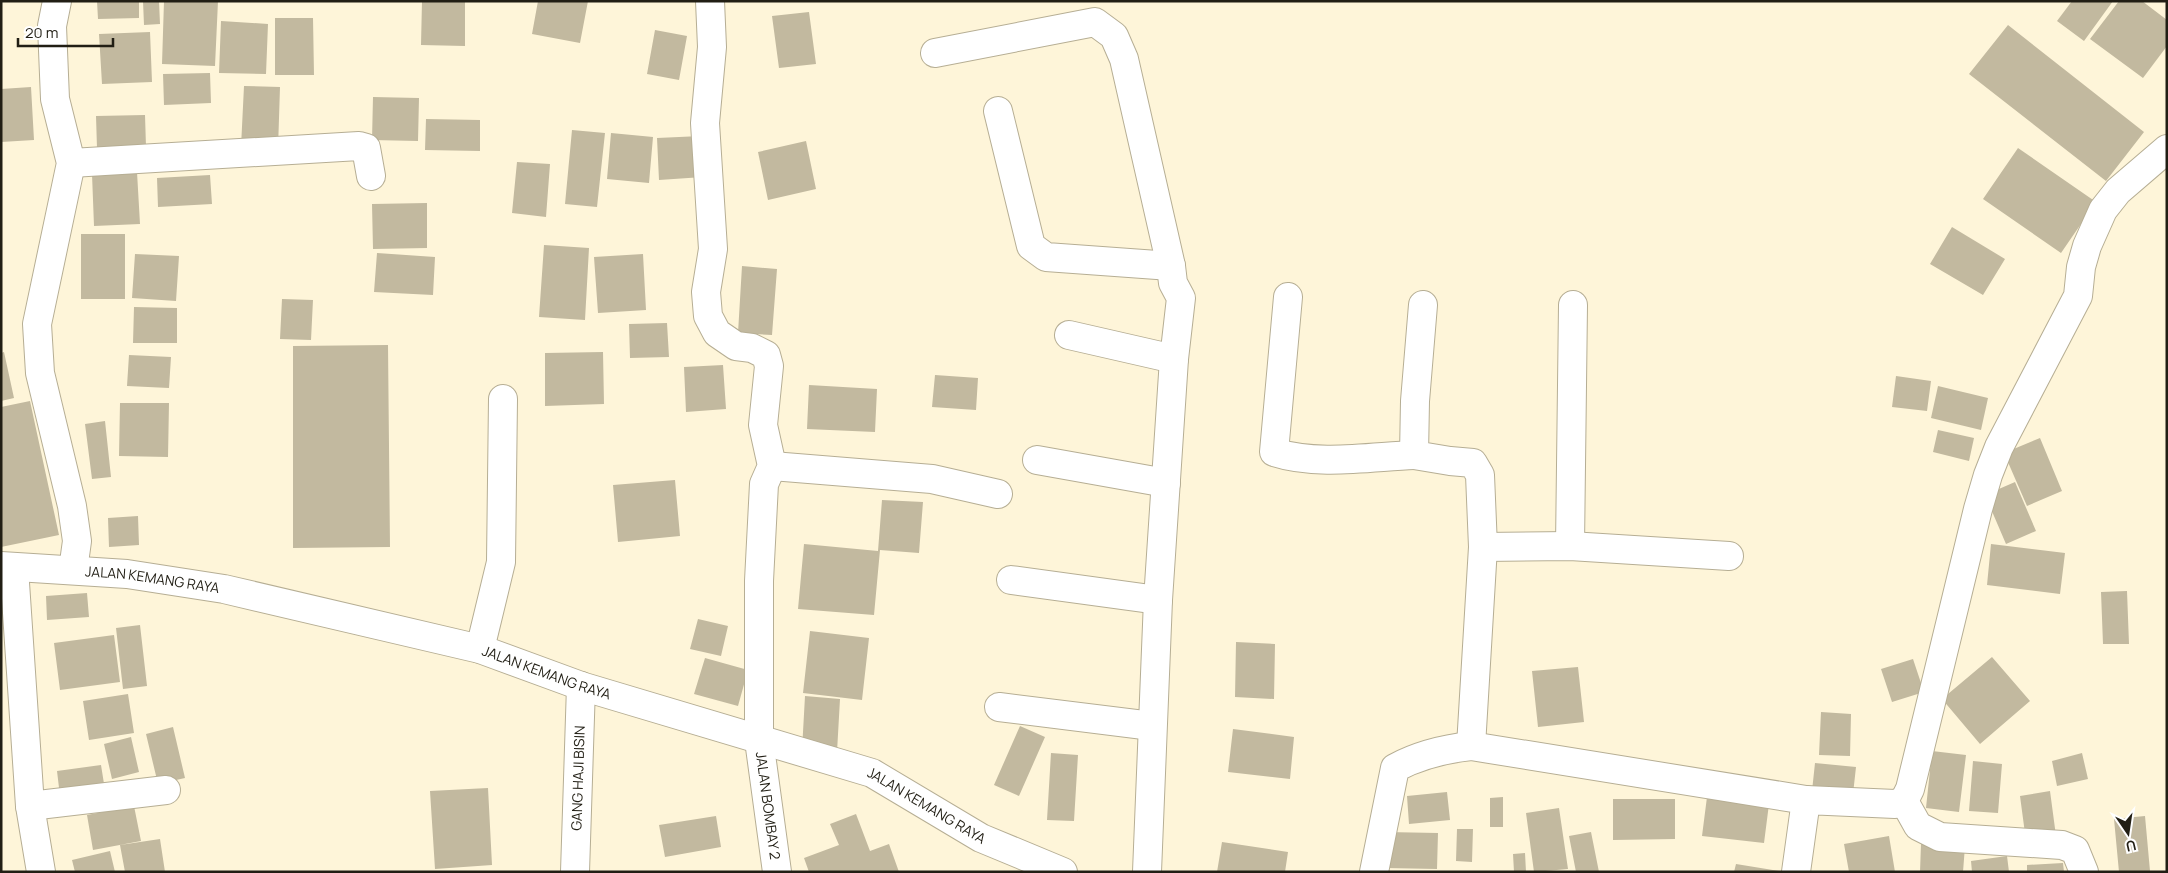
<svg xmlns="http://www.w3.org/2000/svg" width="2168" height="873" viewBox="0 0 2168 873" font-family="Manrope,sans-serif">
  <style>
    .building { fill: #c2b99f }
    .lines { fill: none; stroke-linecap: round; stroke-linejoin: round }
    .street-casing { stroke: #b6ae94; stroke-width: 30 }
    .street { stroke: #fff; stroke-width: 28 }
    .labels { text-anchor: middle; stroke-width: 4.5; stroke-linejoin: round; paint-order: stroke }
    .street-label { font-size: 14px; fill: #211e14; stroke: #fff }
  </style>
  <rect width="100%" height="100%" fill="#fef5d9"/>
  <path class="building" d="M 97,1 L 139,1 L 139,18 L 98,19 Z
    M 143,1 L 159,1 L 160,24 L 144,25 Z
    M 164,1 L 218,1 L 215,66 L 162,64 Z
    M 422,1 L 465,1 L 465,46 L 421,45 Z
    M 538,1 L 588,1 L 580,43 L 532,34 Z
    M 2072,1 L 2113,1 L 2084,41 L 2057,21 Z
    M 2119,1 L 2142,1 L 2167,20 L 2167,46 L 2143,78 L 2090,39 Z
    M 809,12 L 816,64 L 779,68 L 772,16 Z
    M 275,18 L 313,18 L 314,75 L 275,75 Z
    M 221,21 L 268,24 L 266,74 L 219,73 Z
    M 2008,25 L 2144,132 L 2106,181 L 1969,74 Z
    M 655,30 L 687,36 L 679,80 L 647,74 Z
    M 150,32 L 152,82 L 102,84 L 99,34 Z
    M 210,73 L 211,103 L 164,105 L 163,74 Z
    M 244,86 L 280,87 L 278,149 L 241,147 Z
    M 31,87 L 34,140 L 1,142 L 1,89 Z
    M 373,97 L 419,98 L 418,141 L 372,140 Z
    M 145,115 L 146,147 L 97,148 L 96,116 Z
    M 426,119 L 480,120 L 480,151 L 425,150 Z
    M 572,130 L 605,133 L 597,207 L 565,204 Z
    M 611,133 L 653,137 L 649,183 L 607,179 Z
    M 701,136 L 703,177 L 659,180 L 657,138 Z
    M 806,141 L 816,189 L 768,200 L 758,152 Z
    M 2018,148 L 2096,202 L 2061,253 L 1983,199 Z
    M 517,162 L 550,164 L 546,217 L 512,213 Z
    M 137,172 L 140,224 L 94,226 L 92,174 Z
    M 210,175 L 212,204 L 158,207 L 157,178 Z
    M 427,203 L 427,248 L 373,249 L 372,204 Z
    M 1952,227 L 2005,259 L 1983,295 L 1930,264 Z
    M 81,234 L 125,234 L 125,299 L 81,299 Z
    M 544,245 L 589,248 L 585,320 L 539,317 Z
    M 377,253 L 435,257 L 433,295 L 374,292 Z
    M 135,254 L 179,256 L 176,301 L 132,298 Z
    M 643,254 L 646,310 L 598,313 L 594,257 Z
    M 742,266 L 777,269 L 772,335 L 738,333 Z
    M 282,299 L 313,300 L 311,340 L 280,339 Z
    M 134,307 L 177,308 L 177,343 L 133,343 Z
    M 667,323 L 669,357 L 630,358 L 629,324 Z
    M 388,345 L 390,547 L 293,548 L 293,346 Z
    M 4,352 L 14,398 L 1,401 L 1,353 Z
    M 603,352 L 604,404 L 545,406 L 545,353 Z
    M 129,355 L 171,357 L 169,388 L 127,386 Z
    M 723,365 L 726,409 L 686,412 L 684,367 Z
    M 935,375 L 978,378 L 976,410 L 932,407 Z
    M 1896,376 L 1931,381 L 1927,411 L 1892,407 Z
    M 809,385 L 877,389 L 875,432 L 807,429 Z
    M 1938,386 L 1988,398 L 1981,430 L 1931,418 Z
    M 30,401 L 59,535 L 1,547 L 1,407 Z
    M 120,403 L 169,403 L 168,457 L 119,456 Z
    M 105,421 L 111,477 L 92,479 L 85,424 Z
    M 1938,430 L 1974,438 L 1969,461 L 1933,452 Z
    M 2040,438 L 2062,491 L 2027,506 L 2004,453 Z
    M 675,480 L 680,536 L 618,542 L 613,485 Z
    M 2015,482 L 2036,531 L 2006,544 L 1985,495 Z
    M 882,500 L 923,502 L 919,553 L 880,550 L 874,615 L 798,609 L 804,544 L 878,551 Z
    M 138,516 L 139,545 L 109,547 L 108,518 Z
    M 1991,544 L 2065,553 L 2060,594 L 1987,585 Z
    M 2127,591 L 2129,644 L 2103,644 L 2101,592 Z
    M 87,593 L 89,617 L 47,620 L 46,596 Z
    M 698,619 L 728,626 L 721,656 L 690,649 Z
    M 140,625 L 147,686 L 123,689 L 116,628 Z
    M 810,631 L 869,638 L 862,700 L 803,693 Z
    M 114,635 L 120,682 L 60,690 L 54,643 Z
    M 1236,642 L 1275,644 L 1274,699 L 1235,697 Z
    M 1992,657 L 2030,701 L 1980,744 L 1942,699 Z
    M 705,658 L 748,670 L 738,706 L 694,694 Z
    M 1913,659 L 1924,692 L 1892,702 L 1881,669 Z
    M 1578,667 L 1584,722 L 1538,727 L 1532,671 Z
    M 128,694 L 134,733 L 89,740 L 83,701 Z
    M 805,696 L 840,699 L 837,752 L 802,750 Z
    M 1821,712 L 1851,714 L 1850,756 L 1819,755 Z
    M 1020,726 L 1045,737 L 1019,796 L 994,785 Z
    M 173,727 L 185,778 L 158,784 L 146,734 Z
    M 1233,729 L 1294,737 L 1290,779 L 1228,772 Z
    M 131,737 L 139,772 L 112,779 L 104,744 Z
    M 1932,751 L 1966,755 L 1959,812 L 1926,808 Z
    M 1051,753 L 1078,755 L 1074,821 L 1047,820 Z
    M 2082,753 L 2088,779 L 2057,786 L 2052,761 Z
    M 1973,761 L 2002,764 L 1998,813 L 1969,811 Z
    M 1815,763 L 1856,767 L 1853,794 L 1812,791 Z
    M 101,765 L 105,790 L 60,796 L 57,771 Z
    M 488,788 L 492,865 L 435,869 L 430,791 Z
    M 2050,791 L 2056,836 L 2026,841 L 2020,796 Z
    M 1447,792 L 1450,820 L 1409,824 L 1407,796 Z
    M 1503,797 L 1503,827 L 1490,827 L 1490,798 Z
    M 1707,797 L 1769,804 L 1764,843 L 1702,836 Z
    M 1613,799 L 1675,799 L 1675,839 L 1613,840 Z
    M 134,806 L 141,841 L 93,850 L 87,815 Z
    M 1559,808 L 1568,869 L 1534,872 L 1526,813 Z
    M 856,814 L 870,851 L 889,844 L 899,872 L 809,872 L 804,858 L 839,845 L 830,824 Z
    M 716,816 L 721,847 L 665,857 L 659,825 Z
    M 2145,816 L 2150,871 L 2119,872 L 2114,819 Z
    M 1457,829 L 1473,829 L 1472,862 L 1456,861 Z
    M 1386,832 L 1438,833 L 1437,869 L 1385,868 Z
    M 1591,832 L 1599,872 L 1576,872 L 1569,836 Z
    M 1889,836 L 1895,872 L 1849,872 L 1844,844 Z
    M 160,839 L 165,872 L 125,872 L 120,845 Z
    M 1222,842 L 1288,852 L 1285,872 L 1217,872 Z
    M 1921,844 L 1965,846 L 1963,872 L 1920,872 Z
    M 110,851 L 115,872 L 75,872 L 72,860 Z
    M 1525,853 L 1526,872 L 1514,872 L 1513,854 Z
    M 2007,856 L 2009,872 L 1972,872 L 1971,861 Z
    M 2063,863 L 2064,872 L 2027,872 L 2027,865 Z
    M 1736,864 L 1779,871 L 1779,872 L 1734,872 Z"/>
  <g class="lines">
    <defs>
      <g id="street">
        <path d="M 57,1 L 52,26 L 55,99 L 71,163 L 37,324 L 40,373 L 72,506 L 77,541 L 73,570"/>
        <path id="s1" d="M 710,1 L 712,47 L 705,123 L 713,249 L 706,292 L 708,316 L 717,333 L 736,346 L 752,348 L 766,355 L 769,366 L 763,425 L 772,466 L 764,484 L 759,581 L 759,740 L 777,872"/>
        <path d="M 935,53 L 1095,22 L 1114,36 L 1124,59 L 1171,266 L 1173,283 L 1181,298 L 1174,359 L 1158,600 L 1147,872"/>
        <path d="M 998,111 L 1031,246 L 1046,257 L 1171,266"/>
        <path d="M 71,163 L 359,146 L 366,148 L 371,176"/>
        <path d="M 1288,297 L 1274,452 C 1317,466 1369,457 1414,455"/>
        <path d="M 1423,305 L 1415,401 L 1414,455 L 1450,461 L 1473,463 L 1480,475 L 1483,547 L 1471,746"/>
        <path d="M 1069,335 L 1174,359"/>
        <path d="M 1037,460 L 1166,483"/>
        <path d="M 772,466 L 932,479 L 998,494"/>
        <path d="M 1570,546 L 1573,305"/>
        <path d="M 1483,547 L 1570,546 L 1729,556"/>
        <path id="s2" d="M 1,566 L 127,574 L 224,589 L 480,649 L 581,686 L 872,773 L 981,838 L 1063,872"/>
        <path d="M 14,568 L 30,806 L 41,872"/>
        <path d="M 1011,580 L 1158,600"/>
        <path d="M 480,649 L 501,562 L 503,399"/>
        <path d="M 999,707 L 1152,726"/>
        <path d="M 1904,801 L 1918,826 L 1940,837 L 2062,845 L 2075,850 L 2084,872"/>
        <path d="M 30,806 L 166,790"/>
        <path id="s3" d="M 575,872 L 581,686"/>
        <path d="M 1374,872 L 1395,768 C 1419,755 1444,749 1471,746 L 1806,800"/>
        <path d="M 1796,872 L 1806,800 L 1895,804 L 1904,801 L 1910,789 L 1978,509 L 1988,475 L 1999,447 L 2078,296 L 2081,267 L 2087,246 L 2103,210 L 2118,191 L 2167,149"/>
      </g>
    </defs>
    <use href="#street" class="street-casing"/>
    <use href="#street" class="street"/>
  </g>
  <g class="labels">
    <g class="street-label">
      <text dy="5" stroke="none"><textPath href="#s2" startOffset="152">JALAN KEMANG RAYA</textPath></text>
      <text dy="5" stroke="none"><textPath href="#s2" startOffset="558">JALAN KEMANG RAYA</textPath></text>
      <text dy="5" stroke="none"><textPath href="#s3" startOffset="94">GANG HAJI BISIN</textPath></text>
      <text dy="5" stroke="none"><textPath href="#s1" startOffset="845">JALAN BOMBAY 2</textPath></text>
      <text dy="5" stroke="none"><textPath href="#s2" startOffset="962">JALAN KEMANG RAYA</textPath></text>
    </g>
  </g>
  <rect width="2168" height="873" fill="none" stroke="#211e14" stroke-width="5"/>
  <g transform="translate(2128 833) rotate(167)" stroke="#ffffff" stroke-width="4" paint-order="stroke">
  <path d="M0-4L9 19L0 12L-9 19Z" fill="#211e14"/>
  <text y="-8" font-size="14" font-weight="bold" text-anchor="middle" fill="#211e14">U</text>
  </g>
  <path d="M18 38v8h95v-8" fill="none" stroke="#211e14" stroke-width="2.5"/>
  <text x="25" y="38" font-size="15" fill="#211e14" stroke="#ffffff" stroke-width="4" paint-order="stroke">20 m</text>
</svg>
